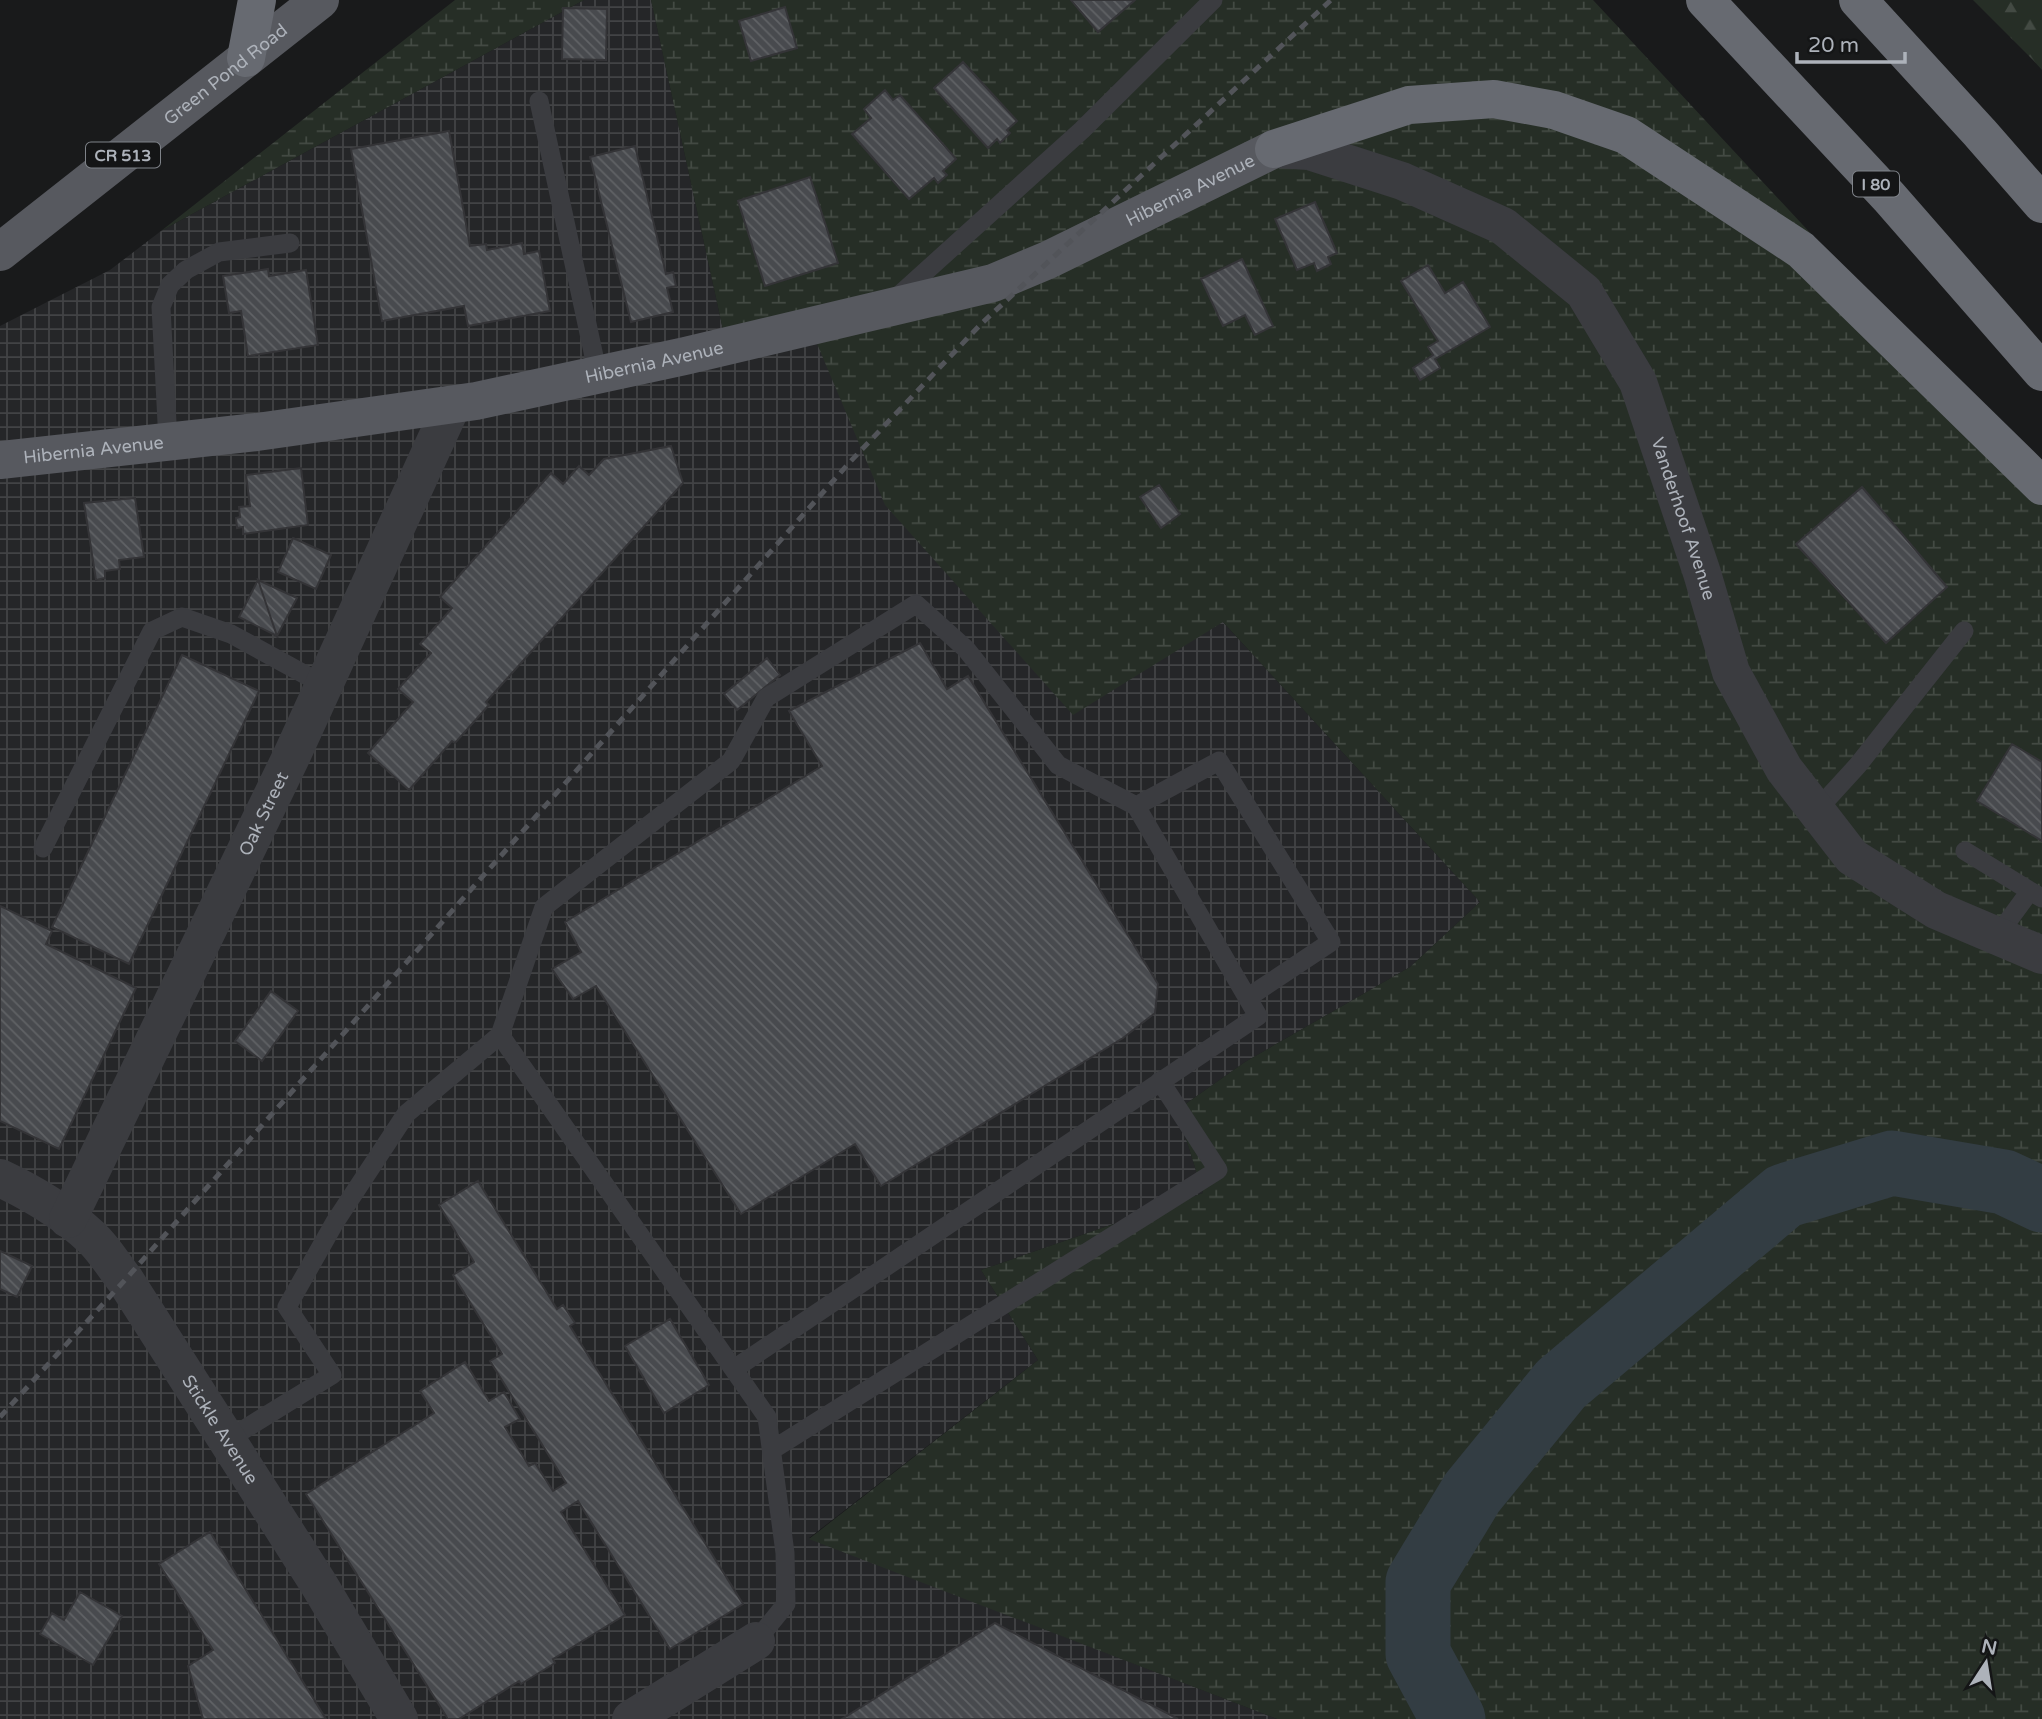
<svg xmlns="http://www.w3.org/2000/svg" width="2042" height="1719" viewBox="0 0 2042 1719" font-family="'Varela Round',sans-serif">
  <style>
    .industrial { fill: url(#industrial-grid) }
    .forest { fill: url(#forest-firs) }
    .wetland { fill: url(#wetland-marsh) }
    .lines { fill: none; stroke-linecap: round; stroke-linejoin: round }
    .river { stroke: #333d43; stroke-width: 65 }
    .building { fill: url(#building-back-hatch); stroke: #343437; stroke-width: 2 }
    .lane { stroke: #3b3c40; stroke-width: 19 }
    .street { stroke: #3b3c40; stroke-width: 38 }
    .primary { stroke: #57595f; stroke-width: 38 }
    .highway { stroke: #676a71; stroke-width: 38 }
    .rail { stroke: #525459; stroke-width: 5; stroke-dasharray: 9 7; stroke-linecap: butt }
    .labels { text-anchor: middle; stroke-width: 5; stroke-linejoin: round; paint-order: stroke }
    .shield { fill: #141516; stroke: #7f8389; stroke-width: 2 }
    .shield-label { font-size: 16px; font-weight: bold; fill: #adb2ba }
    .street-label { font-size: 18px; fill: #adb2ba; stroke: #141516 }
  </style>
  <defs>
    <pattern id="industrial-grid" width="8" height="8" patternUnits="userSpaceOnUse" patternTransform="scale(1.75)"><rect width="8" height="8" fill="#252628"/><path d="M0 4h8M4 0v8" fill="none" stroke="#424345"/></pattern>
    <pattern id="forest-firs" width="22" height="20" patternUnits="userSpaceOnUse" patternTransform="scale(1.75)"><rect width="22" height="20" fill="#262e26"/><path d="M5 1l3.5 6h-7zM16 11l3.5 6h-7z" fill="#434a43"/></pattern>
    <pattern id="wetland-marsh" width="20" height="14" patternUnits="userSpaceOnUse" patternTransform="scale(1.75)"><rect width="20" height="14" fill="#262e26"/><path d="M1 5h8M5 5V1M11 12h8M15 12V8" fill="none" stroke="#434a43"/></pattern>
    <pattern id="building-back-hatch" width="6" height="6" patternUnits="userSpaceOnUse" patternTransform="scale(1.75)"><rect width="6" height="6" fill="#484a4e"/><path d="M-1 5l2 2M0 0l6 6M5-1l2 2" fill="none" stroke="#606265"/></pattern>
  </defs>
  <rect width="100%" height="100%" fill="#191a1b"/>
  <path class="industrial" d="M 584,0 L 651,0 L 730,362 L 815,338 L 1223,622 L 1480,902 L 1410,967 L 1245,1062 L 1177,1110 L 1203,1193 L 981,1270 L 1038,1360 L 809,1538 L 1277,1719 L 0,1719 L 0,326 L 110,270 L 161,231 Z"/>
  <path class="forest" d="M 1973,0 L 2042,0 L 2042,70 L 2033,60 Z"/>
  <path class="wetland" d="M 455,0 L 584,0 L 161,231 Z
    M 651,0 L 1593,0 L 1842,267 L 2042,500 L 2042,1719 L 1277,1719 L 809,1539 L 1038,1360 L 981,1270 L 1203,1193 L 1177,1110 L 1245,1062 L 1410,967 L 1480,902 L 1223,622 L 1073,715 L 885,505 L 815,339 L 730,362 Z"/>
  <g class="lines">
    <path class="river" d="M 1453,1719 L 1418,1654 L 1418,1582 L 1472,1493 L 1561,1384 L 1784,1196 L 1892,1163 L 2004,1182 L 2042,1200"/>
  </g>
  <path class="building" d="M 1071,0 L 1135,0 L 1098,32 Z
    M 785,7 L 797,48 L 751,61 L 739,21 Z
    M 563,8 L 607,9 L 606,60 L 562,59 Z
    M 963,62 L 1017,121 L 1007,130 L 1010,133 L 1000,143 L 997,139 L 988,148 L 934,88 Z
    M 885,90 L 893,100 L 900,95 L 956,159 L 943,171 L 947,175 L 938,183 L 934,178 L 909,199 L 852,134 L 871,118 L 864,109 Z
    M 449,131 L 470,246 L 486,244 L 487,250 L 522,243 L 524,254 L 539,251 L 550,311 L 468,326 L 464,306 L 382,321 L 351,149 Z
    M 635,146 L 666,274 L 673,272 L 676,286 L 667,288 L 673,312 L 631,322 L 590,157 Z
    M 810,177 L 838,263 L 765,286 L 738,201 Z
    M 1315,202 L 1337,253 L 1328,257 L 1331,264 L 1317,271 L 1314,263 L 1297,270 L 1275,219 Z
    M 1242,259 L 1273,326 L 1255,335 L 1245,315 L 1223,326 L 1201,279 Z
    M 1428,265 L 1445,293 L 1463,282 L 1490,327 L 1435,359 L 1440,368 L 1420,380 L 1413,368 L 1433,355 L 1428,347 L 1438,341 L 1401,281 Z
    M 268,269 L 269,276 L 306,270 L 318,345 L 248,356 L 241,311 L 229,313 L 223,276 Z
    M 671,446 L 683,483 L 486,702 L 489,705 L 455,743 L 452,741 L 409,790 L 368,753 L 413,702 L 398,689 L 431,653 L 420,644 L 452,608 L 440,597 L 551,473 L 563,484 L 579,466 L 589,475 L 604,459 Z
    M 301,468 L 308,525 L 243,534 L 243,527 L 237,528 L 236,518 L 240,517 L 239,507 L 250,506 L 246,475 Z
    M 1159,485 L 1180,514 L 1161,528 L 1140,497 Z
    M 1862,487 L 1947,587 L 1886,643 L 1796,544 Z
    M 135,498 L 144,557 L 119,560 L 120,569 L 105,571 L 105,578 L 96,580 L 84,503 Z
    M 293,538 L 331,555 L 316,589 L 278,572 Z
    M 258,580 L 297,598 L 277,636 Z
    M 258,580 L 277,636 L 239,617 Z
    M 920,643 L 947,689 L 968,676 L 1158,984 L 1155,1013 L 1123,1038 L 881,1186 L 855,1144 L 741,1214 L 596,986 L 573,999 L 552,969 L 581,952 L 565,922 L 822,766 L 789,711 Z
    M 182,655 L 259,691 L 129,964 L 52,927 Z
    M 767,658 L 780,675 L 737,710 L 724,694 Z
    M 2012,744 L 2042,762 L 2042,841 L 1977,801 Z
    M 0,906 L 52,931 L 46,944 L 136,988 L 59,1149 L 0,1121 Z
    M 271,991 L 298,1011 L 262,1061 L 235,1041 Z
    M 478,1181 L 557,1309 L 563,1305 L 575,1323 L 570,1326 L 743,1604 L 670,1649 L 578,1501 L 561,1512 L 625,1615 L 553,1659 L 555,1663 L 521,1684 L 519,1681 L 459,1719 L 448,1719 L 306,1494 L 434,1413 L 420,1391 L 465,1362 L 489,1401 L 504,1392 L 520,1419 L 505,1427 L 529,1466 L 535,1463 L 553,1491 L 566,1483 L 490,1361 L 502,1354 L 453,1275 L 474,1262 L 439,1205 Z
    M 0,1251 L 32,1266 L 17,1297 L 0,1289 Z
    M 670,1319 L 709,1385 L 664,1413 L 625,1346 Z
    M 210,1532 L 326,1719 L 203,1719 L 188,1666 L 213,1650 L 159,1564 Z
    M 80,1592 L 122,1616 L 93,1665 L 40,1634 L 52,1613 L 64,1620 Z
    M 995,1623 L 1178,1719 L 842,1719 Z"/>
  <g class="lines">
    <path class="lane" d="M 539,101 L 598,375
      M 895,299 L 1082,130 L 1213,0
      M 168,442 L 161,307 L 170,285 L 186,270 L 219,252 L 290,243
      M 1136,806 L 1219,761 L 1331,942 L 1247,998
      M 1816,811 L 1858,765 L 1964,631
      M 43,848 L 152,631 L 182,617 L 231,634 L 324,685
      M 1965,851 L 2030,891
      M 1997,936 L 2030,891 L 2042,898
      M 500,1035 L 544,907 L 731,761 L 766,698 L 916,604 L 966,649 L 1058,765 L 1136,806 L 1258,1016 L 734,1369
      M 227,1440 L 332,1375 L 287,1307 L 335,1222 L 406,1114 L 500,1035 L 767,1417 L 785,1553 L 786,1604 L 756,1641
      M 772,1450 L 1218,1170 L 1160,1081"/>
    <g class="street">
      <path id="s1" d="M 1274,149 L 1309,151 L 1402,181 L 1503,226 L 1584,292 L 1638,382 L 1702,573 L 1731,672 L 1784,769 L 1852,857 L 1936,910 L 2042,955"/>
      <path id="s2" d="M 0,1178 C 32,1193 65,1213 91,1237 C 104,1249 114,1266 125,1280 L 318,1583 L 399,1719"/>
      <path id="s3" d="M 68,1219 L 292,755 L 452,405"/>
      <path d="M 631,1719 L 756,1641"/>
    </g>
    <g class="primary">
      <path id="s4" d="M 0,252 L 320,0"/>
      <path id="s5" d="M 0,460 L 257,432 L 476,401 L 685,356 L 993,283 L 1048,260 L 1274,149"/>
    </g>
    <path class="highway" d="M 1705,0 L 1889,197 L 2042,372
      M 1858,0 L 1980,133 L 2042,204
      M 246,58 L 257,0
      M 1274,149 L 1409,105 L 1494,99 L 1554,110 L 1626,135 L 1801,250 L 2042,486"/>
    <path class="rail" d="M 0,1417 L 125,1280 L 849,463 L 981,324 L 1331,0"/>
  </g>
  <g class="labels">
    <g class="shield">
      <rect x="86" y="142.5" width="74" height="25" rx="5"/>
      <rect x="1853" y="171.5" width="46" height="25" rx="5"/>
    </g>
    <g class="shield-label">
      <text x="123" y="161">CR 513</text>
      <text x="1876" y="190">I 80</text>
    </g>
    <g class="street-label">
      <text dy="6" stroke="none"><textPath href="#s4" startOffset="287">Green Pond Road</textPath></text>
      <text dy="6" stroke="none"><textPath href="#s5" startOffset="1228">Hibernia Avenue</textPath></text>
      <text dy="6" stroke="none"><textPath href="#s5" startOffset="662">Hibernia Avenue</textPath></text>
      <text dy="6" stroke="none"><textPath href="#s5" startOffset="94">Hibernia Avenue</textPath></text>
      <text dy="6" stroke="none"><textPath href="#s1" startOffset="597">Vanderhoof Avenue</textPath></text>
      <text dy="6" stroke="none"><textPath href="#s3" startOffset="450">Oak Street</textPath></text>
      <text dy="6" stroke="none"><textPath href="#s2" startOffset="341">Stickle Avenue</textPath></text>
    </g>
  </g>
  <g transform="translate(1986 1663) rotate(12)" stroke="#141516" stroke-width="5" paint-order="stroke">
  <path d="M0-5L12 26L0 18L-12 26Z" fill="#adb2ba"/>
  <text y="-10" font-size="19" font-weight="bold" text-anchor="middle" fill="#adb2ba">N</text>
  </g>
  <path d="M1797 52v10h108v-10" fill="none" stroke="#adb2ba" stroke-width="3.5"/>
  <text x="1808" y="52" font-size="21" fill="#adb2ba" stroke="#141516" stroke-width="5" paint-order="stroke">20 m</text>
</svg>
